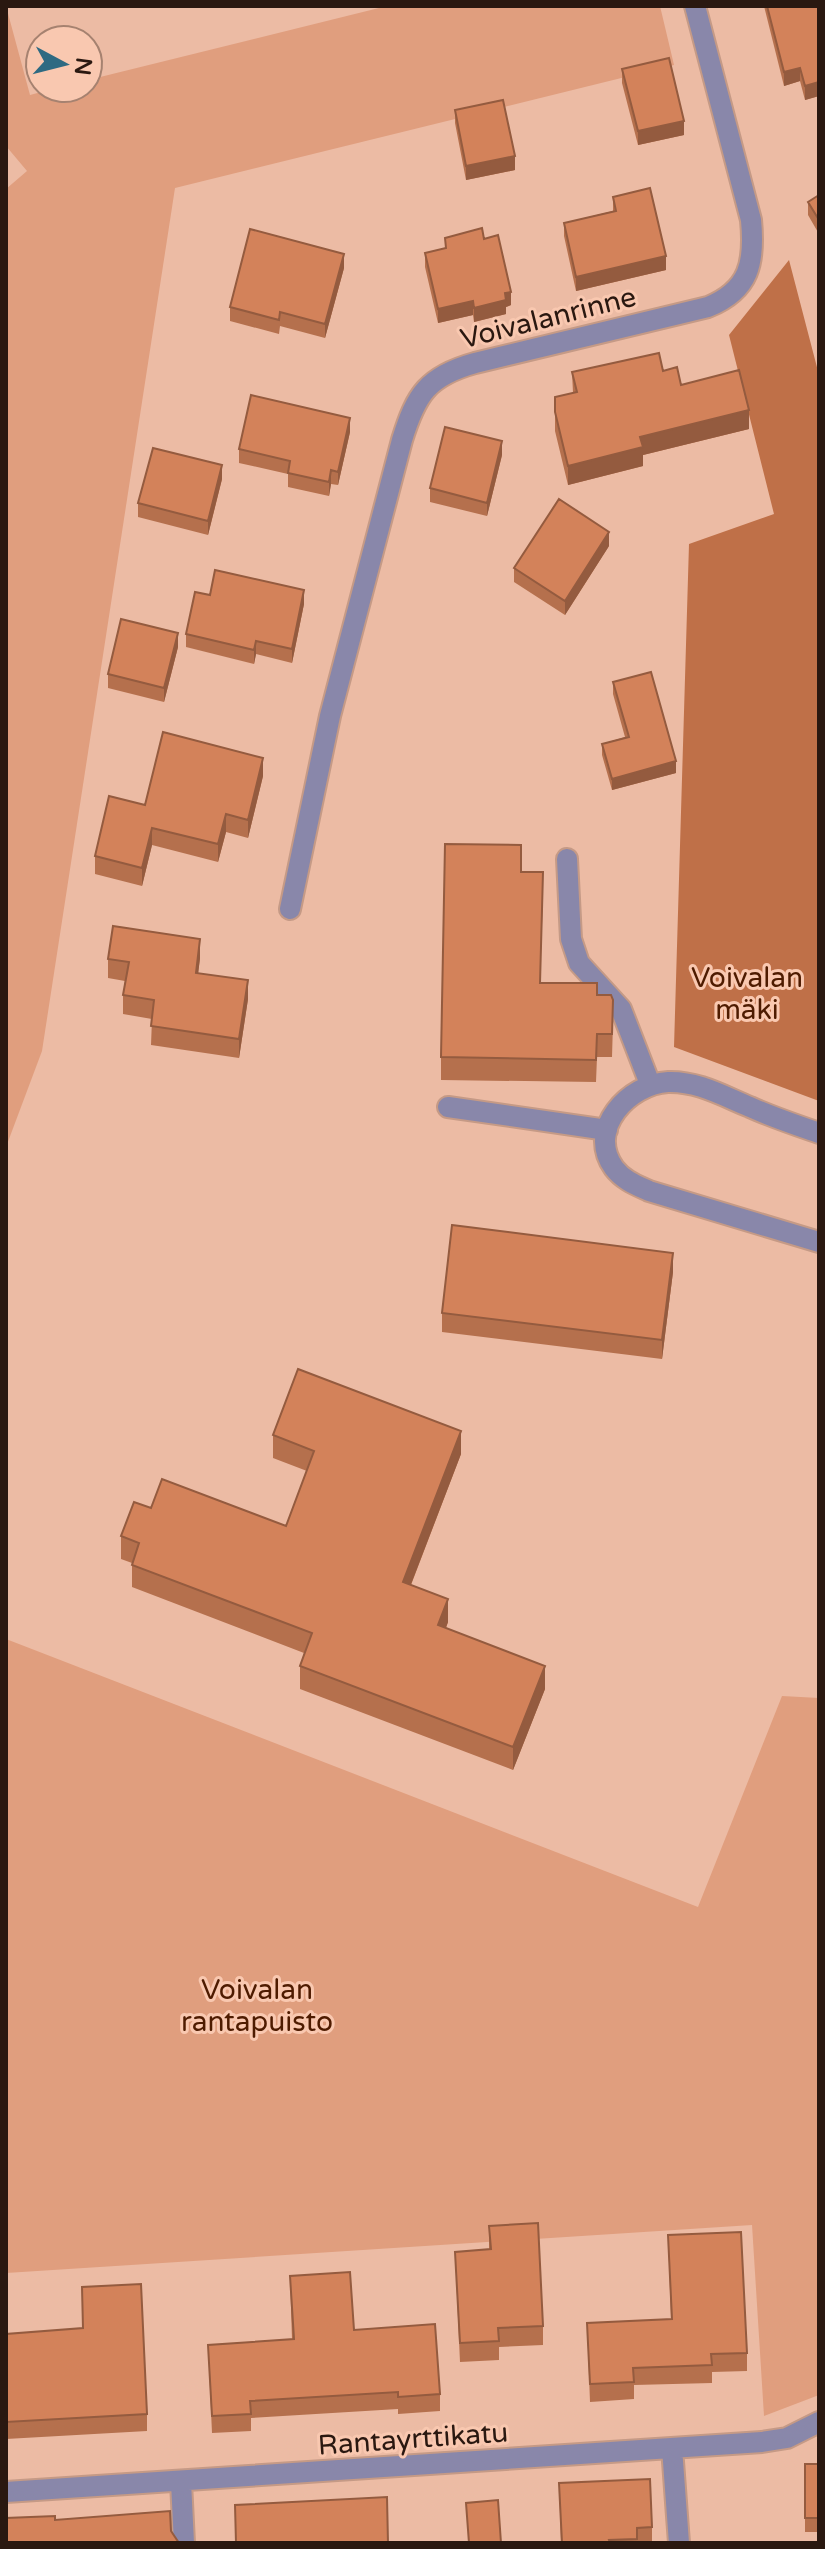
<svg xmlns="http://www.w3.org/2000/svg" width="825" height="2549" viewBox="0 0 825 2549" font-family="'Varela Round',sans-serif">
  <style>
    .green { fill: #e09e7e }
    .forest { fill: #bf7048 }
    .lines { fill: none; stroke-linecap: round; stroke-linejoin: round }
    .street-casing { stroke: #c59a86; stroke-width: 24 }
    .street { stroke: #8987aa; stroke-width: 20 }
    .wall { fill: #b5704d }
    .shaded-wall { fill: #945b3f }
    .building { fill: #d3825a; stroke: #945b3f; stroke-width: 2 }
    .labels { text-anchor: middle; stroke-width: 6; stroke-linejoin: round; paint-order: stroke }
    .street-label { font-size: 28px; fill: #2a1810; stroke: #f9c8b0 }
    .park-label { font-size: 28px; fill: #4e1b00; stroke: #f9c8b0 }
  </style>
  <rect width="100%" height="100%" fill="#ecbba4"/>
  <path class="green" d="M 6,6 L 30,95 L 56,88 L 88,88 L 88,80 L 387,6 L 660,6 L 674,65 L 175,188 L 42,1051 L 6,1147 L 6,189 L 27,171 L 6,146 Z
    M 6,1639 L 698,1907 L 782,1696 L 819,1698 L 819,2395 L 764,2416 L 752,2225 L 6,2273 Z"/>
  <path class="forest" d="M 789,260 L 819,375 L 819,1101 L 674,1047 L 689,544 L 774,514 L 729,335 Z"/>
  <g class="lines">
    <defs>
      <path id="street" d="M 567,859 L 571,939 L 579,963 L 621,1009 L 650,1084
        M 290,909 L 330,716 L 402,440 C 416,394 428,376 475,363 L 708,307 C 750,290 755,262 751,220 L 695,6
        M 448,1107 L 607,1130
        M 819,1133 C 796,1125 772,1117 750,1107 C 723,1096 698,1081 668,1082 C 629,1084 586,1129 614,1168 C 623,1180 636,1185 649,1191 L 819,1242
        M 672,2448 L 679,2543
        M 181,2482 L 184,2543
        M 6,2492 L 762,2442 L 787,2438 L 819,2422"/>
    </defs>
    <use href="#street" class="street-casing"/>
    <use href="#street" class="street"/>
  </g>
  <path class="wall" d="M 764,6 L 819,6 L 819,96 L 805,100 L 800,81 L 784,86 Z
    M 622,69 L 684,135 L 638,145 L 622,83 Z
    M 455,110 L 515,170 L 466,180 L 455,123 Z
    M 819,195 L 819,234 L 808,215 L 808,202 Z
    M 613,197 L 666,270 L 576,291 L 564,236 L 564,223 L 613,211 Z
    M 445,238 L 484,239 L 511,305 L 506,307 L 506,314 L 474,322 L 473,315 L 438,323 L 425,267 L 425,253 L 445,248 Z
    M 344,268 L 325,338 L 280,326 L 279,334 L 230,321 L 230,307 Z
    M 663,371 L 681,385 L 749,429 L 643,455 L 643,466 L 568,485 L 555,431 L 555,397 L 573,393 L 572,372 Z
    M 350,432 L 338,485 L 331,484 L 329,496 L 288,487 L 288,474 L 239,463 L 239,449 Z
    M 502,455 L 487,516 L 430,502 L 430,488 Z
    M 222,479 L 208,535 L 138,517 L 138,503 Z
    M 609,546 L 565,615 L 514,582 L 514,568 Z
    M 210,595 L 304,604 L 292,663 L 256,654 L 254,664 L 186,647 L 186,634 Z
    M 178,647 L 164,702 L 108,688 L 108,674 Z
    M 613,682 L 676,773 L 612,790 L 602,755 L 602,744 L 625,737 L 613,694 Z
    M 263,776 L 248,838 L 226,832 L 218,862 L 152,845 L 142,886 L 95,874 L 95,856 L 145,805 Z
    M 521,872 L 543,895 L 540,983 L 597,995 L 613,1023 L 612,1057 L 597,1057 L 596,1082 L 441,1080 L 441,1057 Z
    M 200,958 L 198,973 L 248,999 L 239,1058 L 151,1045 L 152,1019 L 123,1014 L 123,995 L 125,981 L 108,978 L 108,959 Z
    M 673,1272 L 662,1359 L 442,1332 L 442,1313 Z
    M 273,1435 L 461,1454 L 411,1585 L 448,1622 L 446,1628 L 545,1689 L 513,1770 L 300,1689 L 300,1666 L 304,1653 L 132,1587 L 132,1563 L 121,1559 L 121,1536 L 151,1508 L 286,1526 L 307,1471 L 273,1458 Z
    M 489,2226 L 543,2326 L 543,2345 L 499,2347 L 499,2360 L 460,2362 L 455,2252 L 489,2249 Z
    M 668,2235 L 747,2353 L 747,2371 L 712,2372 L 712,2383 L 634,2385 L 634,2399 L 590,2402 L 587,2323 L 671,2319 Z
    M 290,2276 L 354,2330 L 440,2394 L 440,2411 L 398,2414 L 398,2409 L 251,2418 L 251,2431 L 212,2433 L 208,2345 L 292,2339 Z
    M 82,2287 L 147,2414 L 147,2431 L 6,2439 L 6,2334 L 83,2328 Z
    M 805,2464 L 819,2464 L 819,2532 L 805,2532 Z
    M 559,2483 L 652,2527 L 652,2541 L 637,2542 L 637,2543 L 561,2543 Z"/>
  <path class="shaded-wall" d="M 800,68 L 800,81 L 784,86 L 784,72 Z
    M 819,82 L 819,96 L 805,100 L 805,86 Z
    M 684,121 L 684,135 L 638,145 L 638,131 Z
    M 515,156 L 515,170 L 466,180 L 466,166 Z
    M 344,254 L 344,268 L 325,338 L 325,324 Z
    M 666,256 L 666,270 L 576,291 L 576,277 Z
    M 511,292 L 511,305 L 506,307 L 506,314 L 474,322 L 474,308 L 505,293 Z
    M 473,301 L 473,315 L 438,323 L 438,309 Z
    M 749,410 L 749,429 L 643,455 L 643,466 L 568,485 L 568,466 L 640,437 Z
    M 350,418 L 350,432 L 338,485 L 338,472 Z
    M 502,441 L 502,455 L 487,516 L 487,503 Z
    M 222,465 L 222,479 L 208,535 L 208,521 Z
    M 331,470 L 331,484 L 329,496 L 329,482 Z
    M 609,532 L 609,546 L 565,615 L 565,601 Z
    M 304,590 L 304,604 L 292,663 L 292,649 Z
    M 178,633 L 178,647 L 164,702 L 164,688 Z
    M 256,641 L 256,654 L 254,664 L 254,650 Z
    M 263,758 L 263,776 L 248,838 L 248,820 Z
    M 676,761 L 676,773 L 612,790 L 612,779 Z
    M 226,814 L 226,832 L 218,862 L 218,844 Z
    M 152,828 L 152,845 L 142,886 L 142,868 Z
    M 200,939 L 200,958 L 196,992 L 196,973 Z
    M 248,980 L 248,999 L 239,1058 L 239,1039 Z
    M 673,1253 L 673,1272 L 662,1359 L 662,1340 Z
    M 461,1431 L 461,1454 L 403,1605 L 403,1582 Z
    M 448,1599 L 448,1622 L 438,1648 L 438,1625 Z
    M 545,1666 L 545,1689 L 513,1770 L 513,1747 Z"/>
  <path class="building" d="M 767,6 L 819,6 L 819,82 L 805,86 L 800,68 L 784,72 Z
    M 669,58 L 684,121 L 638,131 L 622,69 Z
    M 503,100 L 515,156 L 466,166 L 455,110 Z
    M 650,188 L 666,256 L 576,277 L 564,223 L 616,211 L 613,197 Z
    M 819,195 L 819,220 L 808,202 Z
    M 482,228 L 484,239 L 498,235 L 511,292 L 505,293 L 506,300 L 474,308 L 473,301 L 438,309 L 425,253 L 446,248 L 445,238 Z
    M 250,229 L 344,254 L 325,324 L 280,312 L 279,320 L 230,307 Z
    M 659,353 L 663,371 L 677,367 L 681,385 L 739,370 L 749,410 L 640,437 L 643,447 L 568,466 L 555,412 L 555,397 L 577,392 L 572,372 Z
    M 251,395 L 350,418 L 338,472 L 331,470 L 329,482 L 288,473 L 290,461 L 239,449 Z
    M 445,427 L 502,441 L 487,503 L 430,488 Z
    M 153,448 L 222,465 L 208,521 L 138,503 Z
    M 559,499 L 609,532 L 565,601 L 514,568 Z
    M 215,570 L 304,590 L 292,649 L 256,641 L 254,650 L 186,634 L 195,592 L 210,595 Z
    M 121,619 L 178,633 L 164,688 L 108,674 Z
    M 651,672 L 676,761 L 612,779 L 602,744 L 629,737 L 613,682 Z
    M 163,732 L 263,758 L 248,820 L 226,814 L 218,844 L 152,828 L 142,868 L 95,856 L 109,796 L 145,805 Z
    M 445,844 L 521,845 L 521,872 L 543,872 L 540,983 L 597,983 L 597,995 L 611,995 L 613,1000 L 612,1034 L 597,1034 L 596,1060 L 441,1057 Z
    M 113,926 L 200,939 L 196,973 L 248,980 L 239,1039 L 151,1026 L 154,1000 L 123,995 L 129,962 L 108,959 Z
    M 452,1225 L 673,1253 L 662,1340 L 442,1313 Z
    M 298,1369 L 461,1431 L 403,1582 L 448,1599 L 438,1625 L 545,1666 L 513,1747 L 300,1666 L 312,1633 L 132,1565 L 139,1543 L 121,1536 L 134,1502 L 151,1508 L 162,1479 L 286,1526 L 314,1451 L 273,1435 Z
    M 538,2223 L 543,2326 L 498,2328 L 499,2341 L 460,2343 L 455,2252 L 491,2249 L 489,2226 Z
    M 741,2232 L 747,2353 L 711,2354 L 712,2365 L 633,2368 L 634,2382 L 590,2384 L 587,2323 L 672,2319 L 668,2235 Z
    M 350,2272 L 354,2330 L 435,2324 L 440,2394 L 398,2397 L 398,2392 L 250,2401 L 251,2414 L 212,2416 L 208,2345 L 294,2339 L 290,2276 Z
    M 141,2284 L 147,2414 L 6,2422 L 6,2334 L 83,2328 L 82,2287 Z
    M 805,2464 L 819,2464 L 819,2518 L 805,2518 Z
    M 650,2479 L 652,2527 L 637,2528 L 637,2539 L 609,2540 L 610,2543 L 562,2543 L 559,2483 Z
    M 387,2497 L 388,2543 L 236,2543 L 235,2505 Z
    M 498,2500 L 501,2543 L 469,2543 L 466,2503 Z
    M 170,2511 L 171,2531 L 179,2543 L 6,2543 L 6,2518 L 55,2516 L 55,2520 Z"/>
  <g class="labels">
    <g class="street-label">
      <text transform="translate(548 317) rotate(-14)" y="10">Voivalanrinne</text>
      <text transform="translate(413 2438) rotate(-4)" y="10">Rantayrttikatu</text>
    </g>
    <g class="park-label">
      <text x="747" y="987">Voivalan<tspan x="747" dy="32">mäki</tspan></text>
      <text x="257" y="1999">Voivalan<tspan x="257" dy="32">rantapuisto</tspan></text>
    </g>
  </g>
  <rect width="825" height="2549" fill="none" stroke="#2a1810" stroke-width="16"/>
  <g transform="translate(64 64) rotate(97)"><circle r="38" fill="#f9c8b0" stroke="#a68270" stroke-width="2"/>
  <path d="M0-6L14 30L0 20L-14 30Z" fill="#2e6a82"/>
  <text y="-12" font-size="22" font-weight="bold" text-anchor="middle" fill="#2a1810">N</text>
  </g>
</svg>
